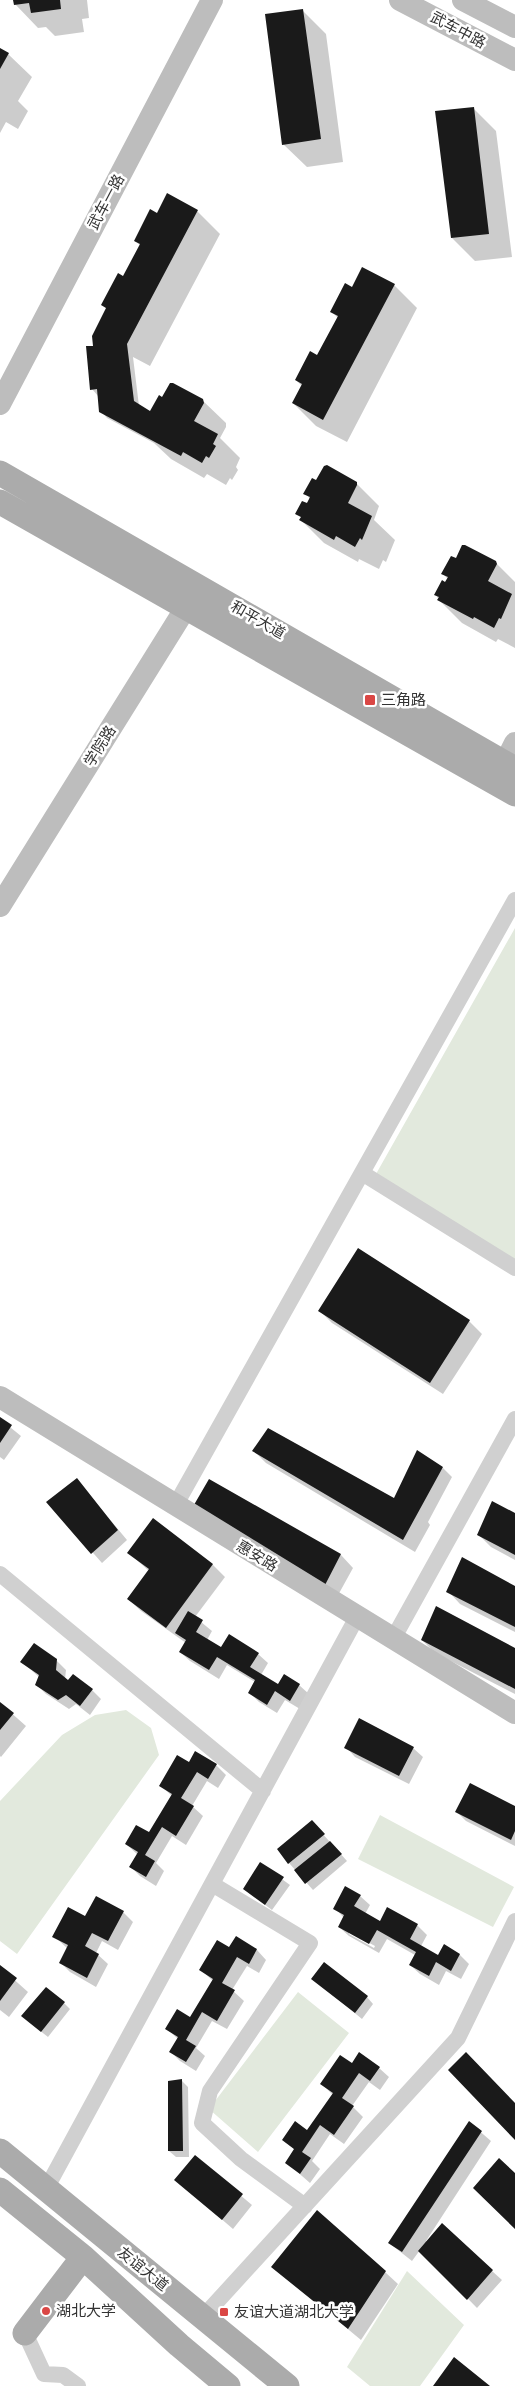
<svg xmlns="http://www.w3.org/2000/svg" width="515" height="2386" viewBox="0 0 515 2386" font-family="'DM Sans','Noto Sans SC',sans-serif">
  <style>
    .green { fill: #e2e9dd }
    .shadow { fill: #0003; fill-rule: evenodd }
    .building { fill: #1a1a1a }
    .lines { fill: none; stroke-linecap: round; stroke-linejoin: round }
    .street { stroke: #d0d0d0; stroke-width: 16 }
    .secondary { stroke: #bdbdbd; stroke-width: 22 }
    .primary { stroke: #ababab; stroke-width: 25 }
    .poi-dot { fill: #da4745; stroke: #fff; stroke-width: 2 }
    .labels { text-anchor: middle; stroke-width: 5; stroke-linejoin: round; paint-order: stroke }
    .street-label { font-size: 15px; fill: #333; stroke: #fff }
    .poi-label { font-size: 15px; fill: #333; stroke: #fff; text-anchor: start }
  </style>
  <rect width="100%" height="100%" fill="#fff"/>
  <path class="green" d="M 515,928 L 515,1260 L 376,1174 Z
    M 126,1710 L 151,1728 L 159,1755 L 17,1954 L 0,1941 L 0,1801 L 62,1735 L 95,1715 Z
    M 380,1815 L 514,1887 L 493,1927 L 358,1859 Z
    M 298,1992 L 349,2033 L 258,2152 L 209,2109 Z
    M 407,2271 L 464,2325 L 420,2386 L 370,2386 L 347,2367 Z"/>
  <path class="shadow" d="M 15,0 L 87,0 L 89,18 L 82,19 L 84,32 L 55,36 L 46,27 L 38,28 L 15,4 Z
    M 303,11 L 326,34 L 343,162 L 307,167 L 283,144 Z
    M 0,49 L 8,54 L 32,77 L 18,101 L 28,111 L 18,129 L 6,122 L 0,133 Z
    M 473,108 L 496,131 L 512,257 L 475,261 L 452,238 Z
    M 197,211 L 220,234 L 150,366 L 133,357 L 139,406 L 151,412 L 202,400 L 226,423 L 226,427 L 220,438 L 240,458 L 236,467 L 238,470 L 232,480 L 230,478 L 226,485 L 207,474 L 204,478 L 171,459 L 154,443 L 107,418 L 101,411 L 98,396 L 92,389 L 94,347 L 124,277 L 141,246 L 135,241 L 157,214 Z
    M 394,285 L 417,308 L 347,442 L 316,426 L 293,403 L 302,386 L 296,380 L 318,357 L 338,318 L 332,312 L 353,288 Z
    M 317,482 L 356,483 L 379,506 L 374,520 L 395,540 L 386,562 L 383,560 L 379,569 L 359,559 L 358,562 L 324,543 L 301,520 L 302,518 L 297,514 L 310,499 L 305,493 Z
    M 456,560 L 495,562 L 515,582 L 515,648 L 498,639 L 496,642 L 462,623 L 439,600 L 436,595 L 448,579 L 443,574 Z
    M 358,1250 L 469,1321 L 482,1334 L 443,1394 L 332,1323 L 320,1311 Z
    M 0,1419 L 21,1436 L 4,1460 L 0,1457 Z
    M 254,1451 L 399,1502 L 443,1468 L 452,1477 L 428,1522 L 430,1525 L 415,1552 L 266,1463 Z
    M 77,1480 L 127,1540 L 102,1563 L 48,1502 Z
    M 210,1480 L 341,1555 L 353,1568 L 337,1597 Z
    M 515,1514 L 515,1560 L 491,1547 L 479,1535 Z
    M 153,1520 L 213,1565 L 225,1577 L 195,1617 L 212,1631 L 207,1640 L 222,1649 L 258,1654 L 268,1663 L 261,1675 L 278,1686 L 299,1685 L 309,1694 L 300,1709 L 285,1700 L 277,1713 L 259,1702 L 249,1692 L 255,1682 L 227,1665 L 219,1679 L 190,1661 L 180,1652 L 186,1643 L 141,1611 L 128,1599 L 149,1571 L 129,1553 Z
    M 515,1587 L 515,1632 L 460,1604 L 448,1591 Z
    M 422,1640 L 515,1650 L 515,1694 L 435,1653 Z
    M 56,1660 L 66,1670 L 65,1679 L 92,1690 L 101,1699 L 90,1715 L 76,1704 L 69,1709 L 46,1694 L 36,1684 L 39,1677 L 22,1662 Z
    M 0,1703 L 26,1726 L 1,1757 L 0,1756 Z
    M 346,1747 L 413,1748 L 423,1757 L 409,1784 L 355,1757 Z
    M 196,1753 L 216,1765 L 226,1775 L 218,1788 L 207,1781 L 192,1806 L 203,1816 L 186,1845 L 172,1836 L 156,1863 L 164,1871 L 156,1886 L 140,1876 L 131,1867 L 138,1855 L 126,1844 L 150,1834 L 172,1796 L 160,1785 L 189,1764 Z
    M 515,1807 L 515,1846 L 466,1821 L 457,1812 Z
    M 312,1822 L 347,1861 L 313,1890 L 289,1863 Z
    M 260,1863 L 290,1885 L 272,1910 L 244,1889 Z
    M 360,1896 L 370,1905 L 365,1914 L 381,1922 L 388,1909 L 417,1925 L 427,1935 L 421,1946 L 439,1956 L 460,1955 L 469,1964 L 461,1979 L 446,1971 L 439,1985 L 420,1974 L 410,1965 L 415,1955 L 387,1939 L 379,1953 L 349,1936 L 339,1927 L 344,1918 L 335,1908 ZM 349,1932 L 375,1946 L 374,1948 L 349,1934 Z
    M 123,1912 L 133,1922 L 118,1950 L 102,1941 L 96,1953 L 108,1964 L 96,1987 L 70,1972 L 61,1963 L 68,1949 L 54,1936 L 85,1918 Z
    M 236,1938 L 257,1950 L 266,1960 L 259,1973 L 247,1966 L 232,1990 L 244,2001 L 227,2029 L 212,2021 L 196,2048 L 205,2056 L 196,2071 L 180,2061 L 171,2052 L 178,2039 L 167,2029 L 190,2019 L 213,1981 L 201,1970 L 230,1949 Z
    M 0,1967 L 28,1992 L 9,2017 L 0,2010 Z
    M 313,1979 L 367,1997 L 373,2004 L 362,2019 Z
    M 64,2003 L 70,2009 L 48,2037 L 29,2022 Z
    M 352,2064 L 379,2068 L 389,2077 L 380,2090 L 369,2082 L 352,2106 L 363,2117 L 344,2144 L 330,2134 L 312,2161 L 320,2169 L 310,2183 L 286,2162 L 295,2150 L 284,2140 L 308,2131 L 333,2095 L 322,2084 Z
    M 182,2081 L 188,2087 L 189,2157 L 176,2157 L 169,2151 Z
    M 469,2122 L 491,2141 L 426,2241 L 492,2271 L 502,2280 L 477,2308 L 420,2250 L 412,2261 L 389,2243 Z
    M 195,2157 L 252,2205 L 233,2229 L 176,2180 Z
    M 273,2267 L 385,2272 L 398,2284 L 361,2340 Z"/>
  <path class="building" d="M 13,0 L 60,0 L 61,9 L 31,13 L 29,3 L 14,5 Z
    M 303,9 L 321,139 L 282,145 L 265,14 Z
    M 0,48 L 9,53 L 0,69 Z
    M 474,107 L 489,234 L 451,238 L 435,111 Z
    M 167,193 L 198,210 L 127,344 L 134,401 L 150,411 L 159,395 L 162,397 L 170,383 L 173,383 L 203,399 L 204,403 L 194,421 L 218,434 L 213,444 L 216,446 L 209,458 L 206,456 L 202,463 L 183,452 L 181,456 L 99,412 L 97,389 L 90,390 L 86,346 L 93,346 L 92,336 L 106,308 L 101,305 L 118,273 L 123,276 L 140,244 L 134,241 L 150,209 L 157,213 Z
    M 362,267 L 395,284 L 323,420 L 292,403 L 302,384 L 295,380 L 310,351 L 317,355 L 338,316 L 330,312 L 345,283 L 352,287 Z
    M 327,465 L 357,482 L 357,485 L 348,503 L 372,516 L 362,540 L 360,538 L 355,547 L 336,536 L 334,540 L 299,520 L 301,517 L 295,514 L 302,501 L 307,503 L 310,497 L 303,494 L 312,478 L 316,480 L 324,466 Z
    M 462,545 L 465,545 L 496,561 L 497,564 L 488,581 L 512,594 L 501,619 L 499,618 L 494,628 L 474,617 L 473,619 L 437,600 L 439,597 L 434,595 L 442,580 L 445,582 L 448,577 L 441,574 L 451,556 L 456,558 Z
    M 358,1248 L 470,1320 L 430,1383 L 318,1311 Z
    M 0,1417 L 12,1425 L 0,1443 Z
    M 268,1428 L 394,1498 L 417,1450 L 443,1467 L 403,1540 L 252,1451 Z
    M 77,1478 L 118,1530 L 91,1554 L 46,1502 Z
    M 209,1479 L 341,1554 L 325,1585 L 191,1510 Z
    M 492,1501 L 515,1513 L 515,1555 L 477,1535 Z
    M 153,1518 L 213,1564 L 166,1628 L 127,1599 L 149,1569 L 127,1553 Z
    M 462,1557 L 515,1586 L 515,1627 L 446,1592 Z
    M 436,1606 L 515,1648 L 515,1689 L 421,1640 Z
    M 188,1611 L 203,1620 L 196,1632 L 221,1647 L 229,1634 L 259,1653 L 250,1667 L 278,1684 L 284,1674 L 300,1684 L 290,1701 L 275,1691 L 267,1705 L 248,1693 L 255,1680 L 217,1657 L 209,1670 L 179,1652 L 186,1640 L 175,1633 Z
    M 34,1643 L 57,1659 L 56,1670 L 68,1680 L 73,1674 L 93,1689 L 80,1706 L 66,1695 L 58,1700 L 35,1685 L 39,1675 L 20,1662 Z
    M 0,1702 L 14,1713 L 0,1730 Z
    M 359,1718 L 414,1747 L 399,1776 L 344,1748 Z
    M 195,1751 L 217,1764 L 208,1779 L 197,1772 L 181,1798 L 194,1806 L 176,1836 L 162,1827 L 145,1855 L 155,1861 L 146,1877 L 129,1867 L 138,1852 L 125,1844 L 136,1825 L 149,1832 L 172,1794 L 159,1786 L 177,1755 L 189,1762 Z
    M 470,1783 L 515,1806 L 515,1831 L 511,1840 L 455,1812 Z
    M 312,1820 L 325,1834 L 288,1864 L 277,1849 Z
    M 330,1841 L 342,1854 L 305,1884 L 294,1870 Z
    M 260,1862 L 284,1877 L 265,1905 L 243,1889 Z
    M 345,1886 L 361,1895 L 354,1906 L 380,1921 L 387,1907 L 418,1924 L 410,1939 L 438,1955 L 444,1944 L 460,1954 L 451,1971 L 436,1962 L 429,1976 L 409,1965 L 416,1952 L 377,1930 L 369,1944 L 338,1927 L 344,1915 L 333,1909 Z
    M 96,1896 L 124,1911 L 108,1941 L 92,1933 L 85,1946 L 99,1954 L 87,1978 L 59,1963 L 68,1945 L 52,1937 L 68,1907 L 85,1916 Z
    M 236,1936 L 257,1949 L 249,1964 L 237,1957 L 222,1983 L 235,1990 L 217,2021 L 202,2012 L 186,2040 L 196,2046 L 186,2062 L 169,2052 L 178,2037 L 165,2029 L 177,2009 L 190,2017 L 213,1979 L 199,1970 L 217,1940 L 229,1947 Z
    M 324,1962 L 368,1996 L 355,2013 L 311,1979 Z
    M 0,1965 L 17,1978 L 0,2001 Z
    M 46,1987 L 65,2002 L 41,2032 L 21,2016 Z
    M 359,2052 L 380,2067 L 370,2081 L 359,2073 L 342,2098 L 354,2106 L 334,2135 L 320,2125 L 302,2152 L 311,2158 L 300,2174 L 285,2163 L 294,2149 L 282,2140 L 295,2121 L 307,2130 L 333,2093 L 320,2084 L 340,2055 L 352,2063 Z
    M 466,2052 L 515,2103 L 515,2140 L 448,2070 Z
    M 182,2079 L 183,2151 L 168,2151 L 168,2081 Z
    M 469,2121 L 482,2131 L 402,2252 L 388,2243 Z
    M 195,2155 L 243,2194 L 222,2220 L 174,2180 Z
    M 499,2158 L 515,2173 L 515,2229 L 473,2188 Z
    M 317,2210 L 386,2271 L 348,2329 L 271,2267 Z
    M 442,2223 L 493,2270 L 467,2300 L 418,2251 Z
    M 454,2357 L 490,2386 L 433,2386 Z"/>
  <g class="lines">
    <path class="street" d="M 362,1173 L 515,1268
      M 175,1506 L 515,900
      M 0,1574 L 263,1791
      M 393,1639 L 515,1419
      M 212,1884 L 310,1943 L 210,2091 L 202,2123 L 241,2159 L 305,2206
      M 46,2189 L 357,1617
      M 202,2318 L 458,2038 L 515,1921
      M 25,2333 L 44,2374 L 63,2375 L 78,2386"/>
    <path class="secondary" d="M 400,0 L 515,60
      M 463,0 L 515,27
      M 0,404 L 212,0
      M 505,763 L 515,743
      M 0,906 L 195,593
      M 0,1397 L 515,1713"/>
    <path class="primary" d="M 0,473 L 515,769
      M 0,502 L 515,794
      M 0,2151 L 287,2386
      M 0,2190 L 83,2257 L 179,2345 L 228,2386
      M 25,2333 L 83,2257"/>
  </g>
  <g class="poi-dot">
    <rect x="364" y="694" width="12" height="12" rx="2.5"/>
    <circle cx="46" cy="2311" r="5"/>
    <rect x="219" y="2307" width="10" height="10" rx="2.5"/>
  </g>
  <g class="labels">
    <g class="street-label">
      <text transform="translate(458 30) rotate(28)" y="5">武车中路</text>
      <text transform="translate(106 202) rotate(-62)" y="5">武车一路</text>
      <text transform="translate(258 620) rotate(30)" y="5">和平大道</text>
      <text transform="translate(100 746) rotate(-58)" y="5">学院路</text>
      <text transform="translate(257 1556) rotate(31)" y="5">惠安路</text>
      <text transform="translate(143 2269) rotate(39)" y="5">友谊大道</text>
    </g>
    <g class="poi-label">
      <text x="381" y="705">三角路</text>
      <text x="56" y="2316">湖北大学</text>
      <text x="234" y="2317">友谊大道湖北大学</text>
    </g>
  </g>
</svg>
